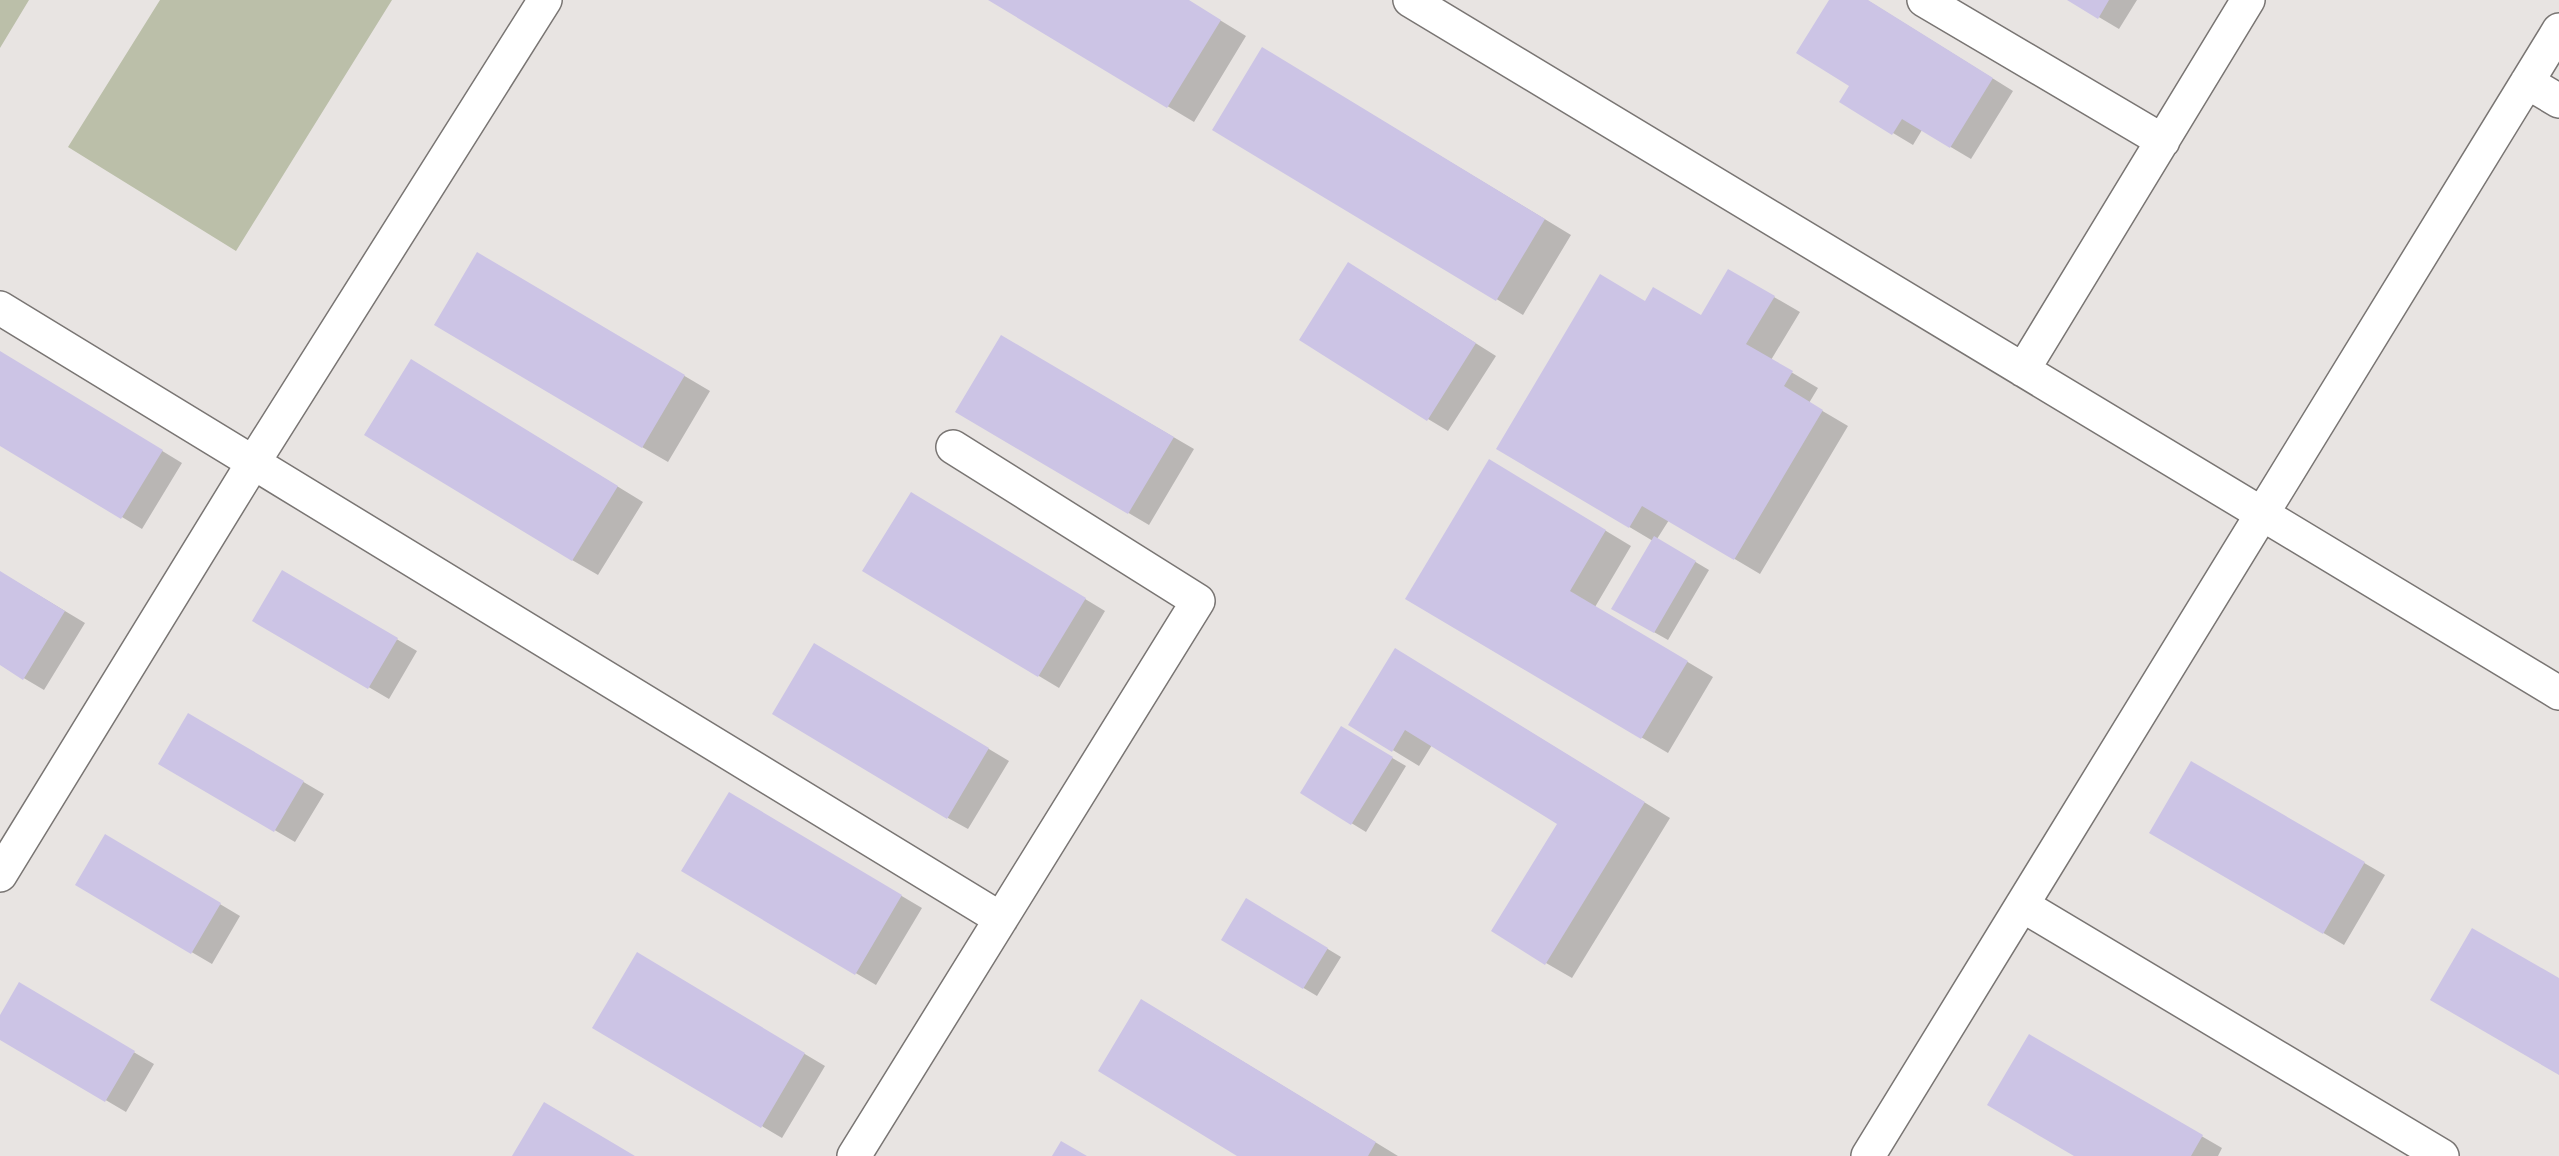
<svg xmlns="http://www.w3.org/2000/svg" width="2559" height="1156" viewBox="0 0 2559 1156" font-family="Quicksand,sans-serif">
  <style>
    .green { fill: #bbbfa9 }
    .shadow { fill: #0003 }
    .building { fill: #ccc4e5 }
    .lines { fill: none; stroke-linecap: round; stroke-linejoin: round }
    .minor-casing { stroke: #797573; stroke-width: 36 }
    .minor { stroke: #fff; stroke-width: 33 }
  </style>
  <rect width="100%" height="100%" fill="#e8e4e2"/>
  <path class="green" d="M 0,0 L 29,0 L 0,48 Z
    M 160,0 L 392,0 L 236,251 L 68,147 Z"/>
  <path class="shadow" d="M 990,0 L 1187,0 L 1246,36 L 1194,122 Z
    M 1831,0 L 1867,0 L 2013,91 L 1971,159 L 1922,130 L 1913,145 L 1893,133 L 1851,86 Z
    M 2070,0 L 2137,0 L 2119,29 Z
    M 1288,64 L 1571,235 L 1523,315 L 1214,129 Z
    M 478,254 L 710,391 L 668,462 L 642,447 Z
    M 1729,271 L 1800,312 L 1771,360 L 1818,388 L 1809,403 L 1848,426 L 1760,574 L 1669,520 L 1657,539 L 1709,570 L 1668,640 L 1613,609 L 1653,541 L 1498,449 L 1645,303 L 1702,317 Z
    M 1369,276 L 1496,356 L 1448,431 L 1428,419 Z
    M 1002,337 L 1194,449 L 1149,525 L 957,412 Z
    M 0,352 L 182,463 L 142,529 L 0,444 Z
    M 437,376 L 643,502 L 598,575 L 572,560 Z
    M 1515,476 L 1631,546 L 1595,607 L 1713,677 L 1668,753 L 1407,599 Z
    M 931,506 L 1105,611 L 1059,688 L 864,571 Z
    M 0,572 L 85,623 L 44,690 L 0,664 Z
    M 282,572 L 417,651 L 389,699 L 254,620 Z
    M 815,645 L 1009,761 L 968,829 L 948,818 Z
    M 1421,665 L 1670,818 L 1572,978 L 1546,963 L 1559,823 L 1432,745 L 1419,766 L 1350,724 Z
    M 189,715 L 324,794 L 295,842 L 160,763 Z
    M 1341,728 L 1406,766 L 1366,832 L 1302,793 Z
    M 2191,763 L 2385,875 L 2344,945 L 2151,832 Z
    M 729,794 L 922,908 L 876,985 L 683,871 Z
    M 106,836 L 240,916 L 212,964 L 77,885 Z
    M 1247,900 L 1341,957 L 1317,996 L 1223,940 Z
    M 637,954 L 825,1066 L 782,1138 L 594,1027 Z
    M 19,985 L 154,1064 L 126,1112 L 0,1038 L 0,1018 Z
    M 1168,1016 L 1398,1156 L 1240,1156 Z
    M 2029,1036 L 2222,1148 L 2218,1156 L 2077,1156 Z"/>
  <path class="building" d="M 988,0 L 1189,0 L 1221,20 L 1167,108 Z
    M 1829,0 L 1868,0 L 1993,78 L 1950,148 L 1902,119 L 1892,135 L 1839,102 L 1849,86 L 1796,53 Z
    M 2067,0 L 2109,0 L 2098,19 Z
    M 1262,47 L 1545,219 L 1496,301 L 1212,130 Z
    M 477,252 L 685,375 L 642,448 L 434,325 Z
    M 1348,262 L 1476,343 L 1427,421 L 1299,340 Z
    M 1728,269 L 1775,296 L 1746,344 L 1793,371 L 1784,386 L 1823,410 L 1734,560 L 1642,506 L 1629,528 L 1496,449 L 1600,274 L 1645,301 L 1653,287 L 1701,315 Z
    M 1001,335 L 1174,437 L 1128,514 L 955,412 Z
    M 0,351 L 163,450 L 121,519 L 0,446 Z
    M 411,359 L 618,486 L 572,561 L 364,435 Z
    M 1489,459 L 1606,530 L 1570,591 L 1688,661 L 1641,739 L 1405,599 Z
    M 911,492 L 1086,598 L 1038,677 L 862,571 Z
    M 1654,536 L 1696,561 L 1654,633 L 1611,609 Z
    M 282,570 L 398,638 L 368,689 L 252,621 Z
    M 0,571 L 65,611 L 23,680 L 0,665 Z
    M 814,643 L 989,748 L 947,819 L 772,714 Z
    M 1395,648 L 1645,802 L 1545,965 L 1491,931 L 1557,824 L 1405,730 L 1392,752 L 1348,725 Z
    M 188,713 L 304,781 L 274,832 L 158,764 Z
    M 1341,726 L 1393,757 L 1351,825 L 1300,793 Z
    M 2191,761 L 2365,862 L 2323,934 L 2149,833 Z
    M 729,792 L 902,895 L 855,975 L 681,871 Z
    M 105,834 L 221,903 L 191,954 L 75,885 Z
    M 1246,898 L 1328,948 L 1303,989 L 1221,940 Z
    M 2472,928 L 2559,978 L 2559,1075 L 2430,1000 Z
    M 637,952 L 805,1053 L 761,1128 L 592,1028 Z
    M 19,982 L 135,1051 L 105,1102 L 0,1040 L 0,1015 Z
    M 1141,999 L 1376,1142 L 1368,1156 L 1237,1156 L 1098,1071 Z
    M 2029,1034 L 2203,1135 L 2191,1156 L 2074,1156 L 1987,1105 Z
    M 544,1102 L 635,1156 L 512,1156 Z
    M 1061,1141 L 1087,1156 L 1052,1156 Z"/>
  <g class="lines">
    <defs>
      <path id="minor" d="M 1410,0 L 2559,693
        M 1924,0 L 2163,141
        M 2527,82 L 2559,101
        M 0,308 L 1001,919
        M 2023,370 L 2248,0
        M 0,875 L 253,463 L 545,0
        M 2022,905 L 2442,1156
        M 854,1156 L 1198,601 L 953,447
        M 1868,1156 L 2559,30"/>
    </defs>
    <use href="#minor" class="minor-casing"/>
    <use href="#minor" class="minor"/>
  </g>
</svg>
